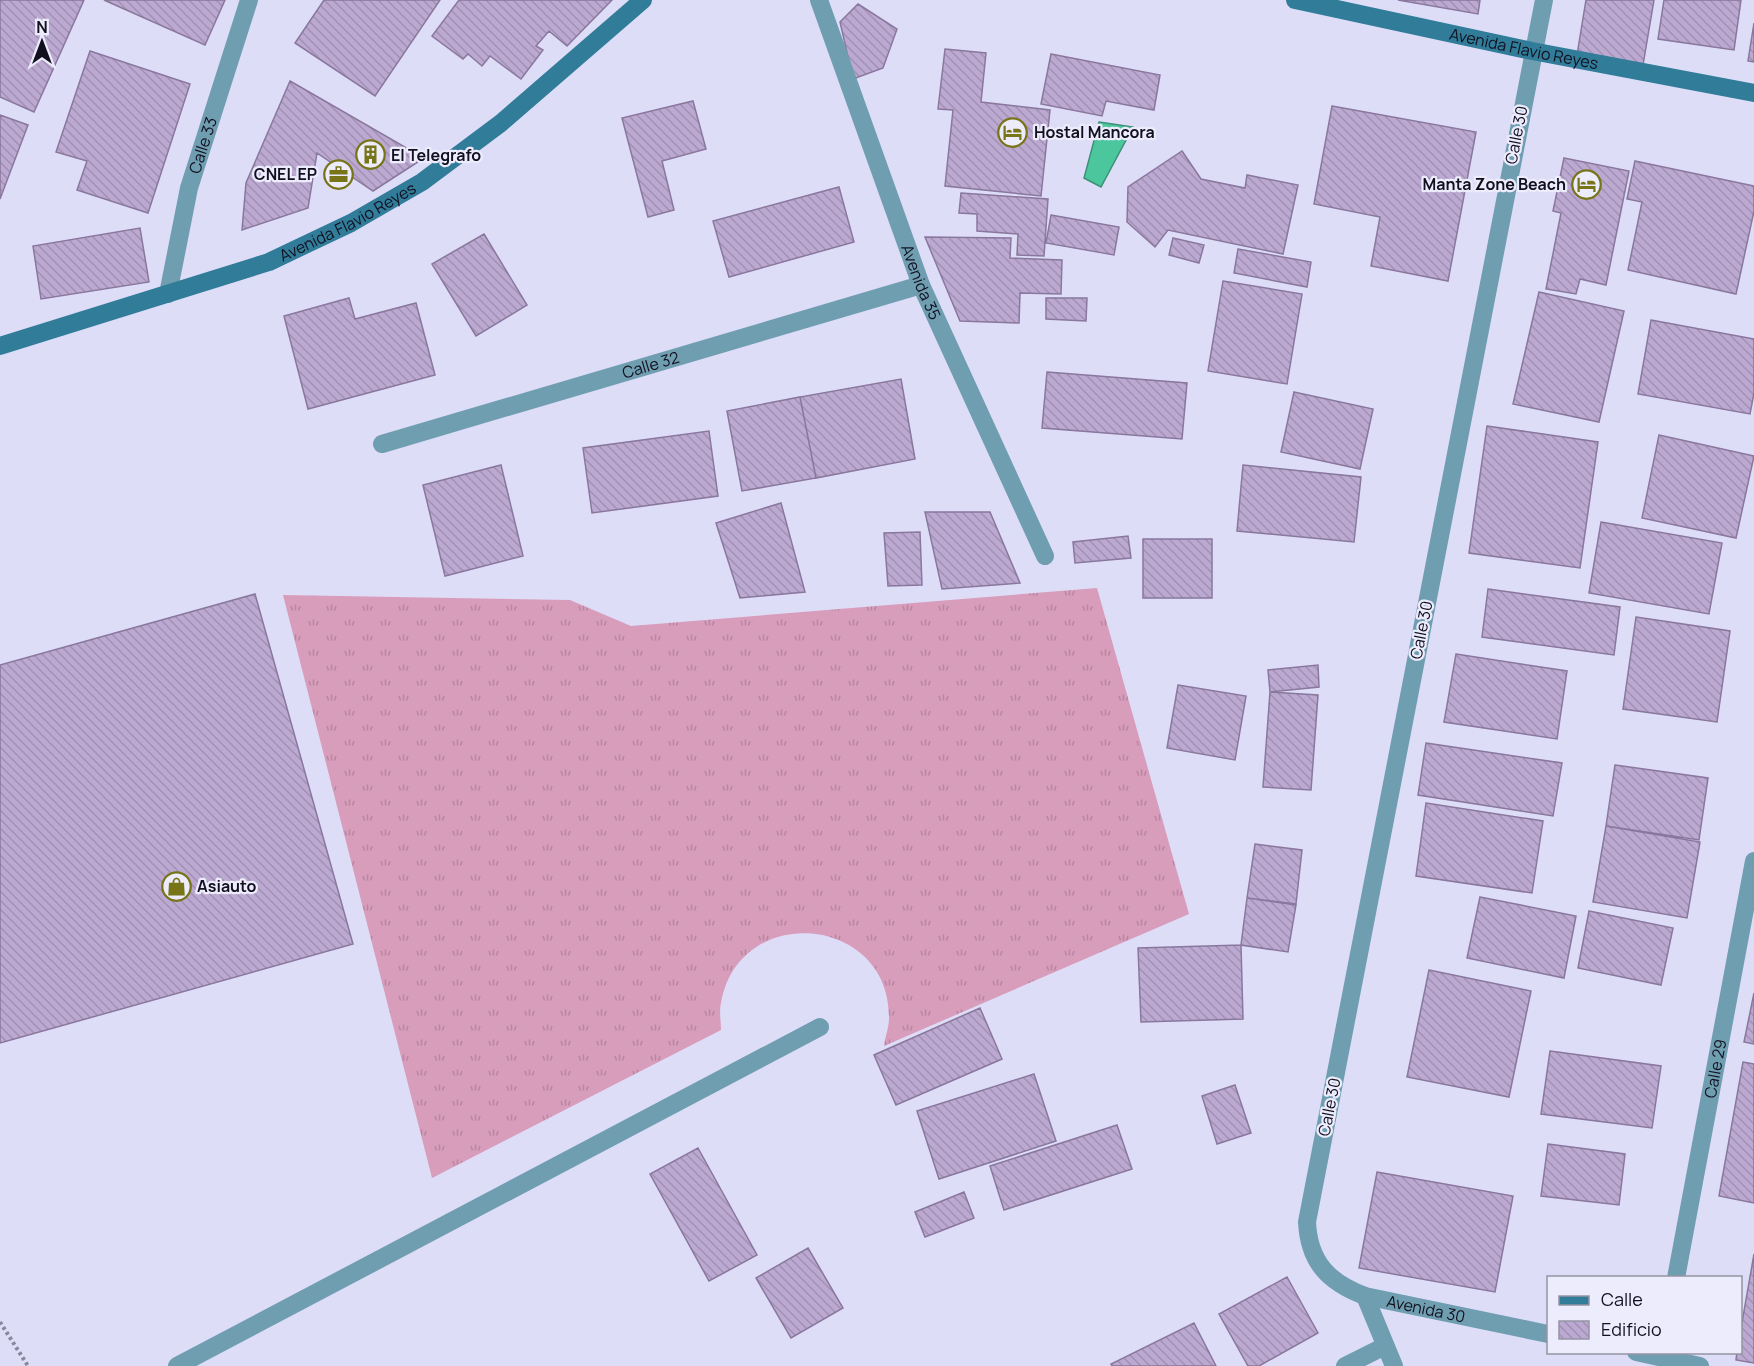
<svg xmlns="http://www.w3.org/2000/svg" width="1754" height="1366" viewBox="0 0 1754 1366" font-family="Manrope,sans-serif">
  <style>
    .grass { fill: url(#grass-tufts) }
    .water { fill: #4cc79d; stroke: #3b9077; stroke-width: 1.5 }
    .building { fill: url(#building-back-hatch); stroke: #89779d; stroke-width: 1.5 }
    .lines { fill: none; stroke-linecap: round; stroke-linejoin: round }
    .path { stroke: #87869b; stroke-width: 4; stroke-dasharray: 3 3; stroke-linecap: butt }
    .street { stroke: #709eb1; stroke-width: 18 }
    .secondary { stroke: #307c99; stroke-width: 18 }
    .labels { text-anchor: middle; stroke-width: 4.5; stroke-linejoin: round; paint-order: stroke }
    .street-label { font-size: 16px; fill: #12101f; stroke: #ececfd }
    .poi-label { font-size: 16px; font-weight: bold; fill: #12101f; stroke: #ececfd; text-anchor: start }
  </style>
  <defs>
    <pattern id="grass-tufts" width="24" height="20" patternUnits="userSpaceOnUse" patternTransform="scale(1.5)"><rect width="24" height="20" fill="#d79dbb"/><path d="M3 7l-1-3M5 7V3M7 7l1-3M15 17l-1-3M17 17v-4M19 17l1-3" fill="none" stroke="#b886a0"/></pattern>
    <pattern id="building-back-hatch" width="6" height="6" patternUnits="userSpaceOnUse" patternTransform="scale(1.5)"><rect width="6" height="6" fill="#bca9d1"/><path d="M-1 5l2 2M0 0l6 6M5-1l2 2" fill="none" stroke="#a190b3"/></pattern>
  </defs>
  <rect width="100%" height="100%" fill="#deddf8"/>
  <path class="grass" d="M 1097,588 L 1189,914 L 884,1046 C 885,1037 889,1027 889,1019 C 891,915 739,901 721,1003 C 719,1011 721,1022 721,1030 L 432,1178 L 283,595 L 570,600 L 631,626 Z"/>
  <path class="water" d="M 1099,122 L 1133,127 L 1101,187 L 1084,178 Z"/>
  <path class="building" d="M 0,0 L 84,0 L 34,112 L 0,97 Z
    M 104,0 L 225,0 L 205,45 Z
    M 324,0 L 440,0 L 375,96 L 295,43 Z
    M 459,0 L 612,0 L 567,46 L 549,31 L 536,46 L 543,50 L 521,79 L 490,56 L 482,66 L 468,54 L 463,59 L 432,36 Z
    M 1398,0 L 1480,0 L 1478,14 Z
    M 1586,0 L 1654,0 L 1642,71 L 1576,61 Z
    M 1664,0 L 1741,0 L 1734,50 L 1658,39 Z
    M 858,4 L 897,29 L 883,68 L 853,79 L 840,22 Z
    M 1754,23 L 1754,62 L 1748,61 Z
    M 945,49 L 986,53 L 981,102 L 1050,110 L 1041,196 L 945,186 L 953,110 L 938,109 Z
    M 90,51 L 190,84 L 148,213 L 77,190 L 87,161 L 56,152 Z
    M 1051,54 L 1160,75 L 1154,110 L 1106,101 L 1102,116 L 1041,104 Z
    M 290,81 L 424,158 L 373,191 L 317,153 L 308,208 L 242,230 L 246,183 Z
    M 693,101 L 706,149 L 662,161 L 674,210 L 648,217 L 622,118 Z
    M 1332,106 L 1476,132 L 1448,281 L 1371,266 L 1380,217 L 1314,204 Z
    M 0,115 L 28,125 L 0,199 Z
    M 1182,151 L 1201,179 L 1245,188 L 1247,175 L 1298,185 L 1283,254 L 1168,230 L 1155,247 L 1127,222 L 1128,187 Z
    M 1564,158 L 1629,171 L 1606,285 L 1580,279 L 1576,294 L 1546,289 L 1561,213 L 1553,211 Z
    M 1635,161 L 1754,186 L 1754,211 L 1736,294 L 1628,270 L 1642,202 L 1627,199 Z
    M 839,187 L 854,242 L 729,277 L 713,221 Z
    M 961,193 L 1048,199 L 1044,256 L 1017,255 L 1018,234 L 977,231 L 977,214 L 959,213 Z
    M 1051,215 L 1119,227 L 1114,255 L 1046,243 Z
    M 140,228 L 149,282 L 41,299 L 33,246 Z
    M 484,234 L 527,305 L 476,336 L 432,264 Z
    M 925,237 L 1011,238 L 1010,258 L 1062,260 L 1061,294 L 1020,293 L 1019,323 L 960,321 Z
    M 1173,238 L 1204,245 L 1199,263 L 1169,255 Z
    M 1238,249 L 1311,262 L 1307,287 L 1234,273 Z
    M 1223,281 L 1302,294 L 1287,384 L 1208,371 Z
    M 1539,292 L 1624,311 L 1599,422 L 1513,404 Z
    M 349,298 L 355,319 L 416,303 L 435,375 L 308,409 L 284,316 Z
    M 1046,298 L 1087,298 L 1086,321 L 1046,319 Z
    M 1651,320 L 1754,339 L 1754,393 L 1750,414 L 1638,394 Z
    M 1047,372 L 1187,383 L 1182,439 L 1042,428 Z
    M 901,379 L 915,459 L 816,478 L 800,397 Z
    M 1294,392 L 1373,409 L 1360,469 L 1281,452 Z
    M 800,397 L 816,478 L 742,491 L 727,411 Z
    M 1487,426 L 1598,442 L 1580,568 L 1469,553 Z
    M 709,431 L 718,496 L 592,513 L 583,448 Z
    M 1659,435 L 1754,456 L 1736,538 L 1642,518 Z
    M 501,465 L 523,556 L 445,576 L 423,485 Z
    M 1243,465 L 1361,477 L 1354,542 L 1237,531 Z
    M 781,503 L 805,592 L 740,598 L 716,523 Z
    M 925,512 L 990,512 L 1020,583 L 942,589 Z
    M 1601,522 L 1722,543 L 1709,614 L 1589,593 Z
    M 920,532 L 922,585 L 888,586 L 884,533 Z
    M 1128,536 L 1131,558 L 1075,563 L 1073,542 Z
    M 1143,539 L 1212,539 L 1212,598 L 1143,598 Z
    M 1488,589 L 1620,607 L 1614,655 L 1482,637 Z
    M 255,594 L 353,944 L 0,1043 L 0,665 Z
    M 1636,617 L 1730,631 L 1717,722 L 1623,709 Z
    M 1456,654 L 1567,671 L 1557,739 L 1444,722 Z
    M 1318,665 L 1319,687 L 1270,692 L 1268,670 Z
    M 1178,685 L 1246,696 L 1235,760 L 1167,748 Z
    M 1270,692 L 1318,695 L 1311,790 L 1263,787 Z
    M 1426,743 L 1562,763 L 1553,816 L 1418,795 Z
    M 1615,765 L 1708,778 L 1699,840 L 1606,826 Z
    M 1426,803 L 1543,821 L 1532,893 L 1416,876 Z
    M 1606,826 L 1700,842 L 1687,918 L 1593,902 Z
    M 1255,844 L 1302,850 L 1296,904 L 1247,898 Z
    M 1480,897 L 1576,916 L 1564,978 L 1467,958 Z
    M 1247,898 L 1296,905 L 1288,952 L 1241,945 Z
    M 1589,911 L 1673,928 L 1661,985 L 1578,968 Z
    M 1241,945 L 1243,1019 L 1141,1022 L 1138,948 Z
    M 1429,970 L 1531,991 L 1509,1097 L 1407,1077 Z
    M 1754,993 L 1754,1044 L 1744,1042 Z
    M 980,1008 L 1002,1059 L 896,1105 L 874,1055 Z
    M 1550,1051 L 1661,1066 L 1652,1128 L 1541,1114 Z
    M 1743,1062 L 1754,1064 L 1754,1203 L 1719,1196 Z
    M 1034,1074 L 1056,1141 L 939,1179 L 917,1111 Z
    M 1235,1085 L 1251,1133 L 1217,1144 L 1202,1096 Z
    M 1117,1125 L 1132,1169 L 1004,1210 L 990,1166 Z
    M 1548,1144 L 1625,1154 L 1619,1205 L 1541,1196 Z
    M 698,1148 L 757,1255 L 709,1281 L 650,1174 Z
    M 1377,1172 L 1513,1196 L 1495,1292 L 1359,1268 Z
    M 964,1192 L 974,1218 L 925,1237 L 915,1212 Z
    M 808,1248 L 843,1308 L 791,1338 L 756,1278 Z
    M 1754,1254 L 1754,1363 L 1736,1360 L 1737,1352 L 1740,1352 L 1740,1334 Z
    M 1287,1277 L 1318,1333 L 1259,1366 L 1248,1366 L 1219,1314 Z
    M 1194,1323 L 1216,1366 L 1112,1366 L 1111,1364 Z"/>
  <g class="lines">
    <path class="path" d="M 0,1322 L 28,1366"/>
    <g class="street">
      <path id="s1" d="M 819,0 L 921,285 L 1045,556"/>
      <path id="s2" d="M 1544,0 L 1307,1222 C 1309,1262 1328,1282 1365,1296 L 1548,1334"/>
      <path id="s3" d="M 168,294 L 189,188 L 249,0"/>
      <path id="s4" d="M 382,444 L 921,285"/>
      <path id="s5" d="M 1676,1278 L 1754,861"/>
      <path d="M 1365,1296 L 1394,1366"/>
      <path d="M 1636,1352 L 1700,1366"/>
      <path d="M 177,1366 L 820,1027"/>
      <path d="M 1345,1366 L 1385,1346"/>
    </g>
    <g class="secondary">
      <path id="s6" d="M 1295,0 L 1532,51 L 1754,93"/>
      <path id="s7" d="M 0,346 L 269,262 L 351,223 L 422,182 L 501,123 L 643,0"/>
    </g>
  </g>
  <defs>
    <symbol id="hotel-ring" viewBox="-11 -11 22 22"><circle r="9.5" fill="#ececfd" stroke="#787418" stroke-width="1.5"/><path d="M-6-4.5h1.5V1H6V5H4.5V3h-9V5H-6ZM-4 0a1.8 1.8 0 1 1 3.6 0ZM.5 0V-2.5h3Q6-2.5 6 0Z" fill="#787418"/></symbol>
    <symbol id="building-ring" viewBox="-11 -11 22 22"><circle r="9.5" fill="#ececfd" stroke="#787418" stroke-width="1.5"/><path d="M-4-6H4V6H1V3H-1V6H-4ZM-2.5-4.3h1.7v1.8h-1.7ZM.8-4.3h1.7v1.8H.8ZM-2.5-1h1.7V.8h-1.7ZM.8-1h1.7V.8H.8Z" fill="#787418"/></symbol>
    <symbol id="office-ring" viewBox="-11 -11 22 22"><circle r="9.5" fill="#ececfd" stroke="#787418" stroke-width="1.5"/><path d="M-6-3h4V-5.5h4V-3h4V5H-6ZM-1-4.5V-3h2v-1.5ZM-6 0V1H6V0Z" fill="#787418"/></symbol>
    <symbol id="shop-ring" viewBox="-11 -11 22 22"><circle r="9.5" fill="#ececfd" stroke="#787418" stroke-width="1.5"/><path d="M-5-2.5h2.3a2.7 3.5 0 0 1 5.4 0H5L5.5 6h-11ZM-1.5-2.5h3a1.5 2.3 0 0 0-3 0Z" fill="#787418"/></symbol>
  </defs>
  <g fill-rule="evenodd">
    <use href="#hotel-ring" x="996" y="116" width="33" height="33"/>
    <use href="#building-ring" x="354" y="138" width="33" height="33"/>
    <use href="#office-ring" x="322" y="158" width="33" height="33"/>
    <use href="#hotel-ring" x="1570" y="168" width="33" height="33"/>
    <use href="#shop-ring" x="160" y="870" width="33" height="33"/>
  </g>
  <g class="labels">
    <g class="street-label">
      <text dy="6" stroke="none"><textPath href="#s6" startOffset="234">Avenida Flavio Reyes</textPath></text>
      <text transform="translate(1516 135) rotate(-79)" y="6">Calle 30</text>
      <text dy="6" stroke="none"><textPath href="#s3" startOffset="153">Calle 33</textPath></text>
      <text dy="6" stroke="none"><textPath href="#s7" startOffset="370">Avenida Flavio Reyes</textPath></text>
      <text dy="6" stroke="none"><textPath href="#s1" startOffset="300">Avenida 35</textPath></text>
      <text dy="6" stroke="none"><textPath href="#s4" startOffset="280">Calle 32</textPath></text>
      <text transform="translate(1421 630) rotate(-79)" y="6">Calle 30</text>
      <text dy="6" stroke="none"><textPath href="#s5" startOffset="213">Calle 29</textPath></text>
      <text transform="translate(1329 1107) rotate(-79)" y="6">Calle 30</text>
      <text dy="6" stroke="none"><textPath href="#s2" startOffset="1408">Avenida 30</textPath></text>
    </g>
    <g class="poi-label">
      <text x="1034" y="138">Hostal Mancora</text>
      <text x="391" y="161">El Telegrafo</text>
      <text x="317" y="180" text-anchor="end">CNEL EP</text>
      <text x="1566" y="190" text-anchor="end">Manta Zone Beach</text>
      <text x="197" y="892">Asiauto</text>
    </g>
  </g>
  <rect x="1547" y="1276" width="195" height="78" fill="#ececfd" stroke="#9594a4" stroke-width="1.5"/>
  <rect x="1559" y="1296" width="30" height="9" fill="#307c99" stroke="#9594a4" stroke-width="1.5"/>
  <text x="1601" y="1306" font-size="18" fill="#12101f">Calle</text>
  <rect x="1559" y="1321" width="30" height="18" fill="url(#building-back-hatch)" stroke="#9594a4" stroke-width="1.5"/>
  <text x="1601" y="1336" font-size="18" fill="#12101f">Edificio</text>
  <g transform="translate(42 42)" stroke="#ececfd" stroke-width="4.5" paint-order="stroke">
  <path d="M0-4.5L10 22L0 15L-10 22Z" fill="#12101f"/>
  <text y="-9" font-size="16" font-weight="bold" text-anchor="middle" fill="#12101f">N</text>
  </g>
</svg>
